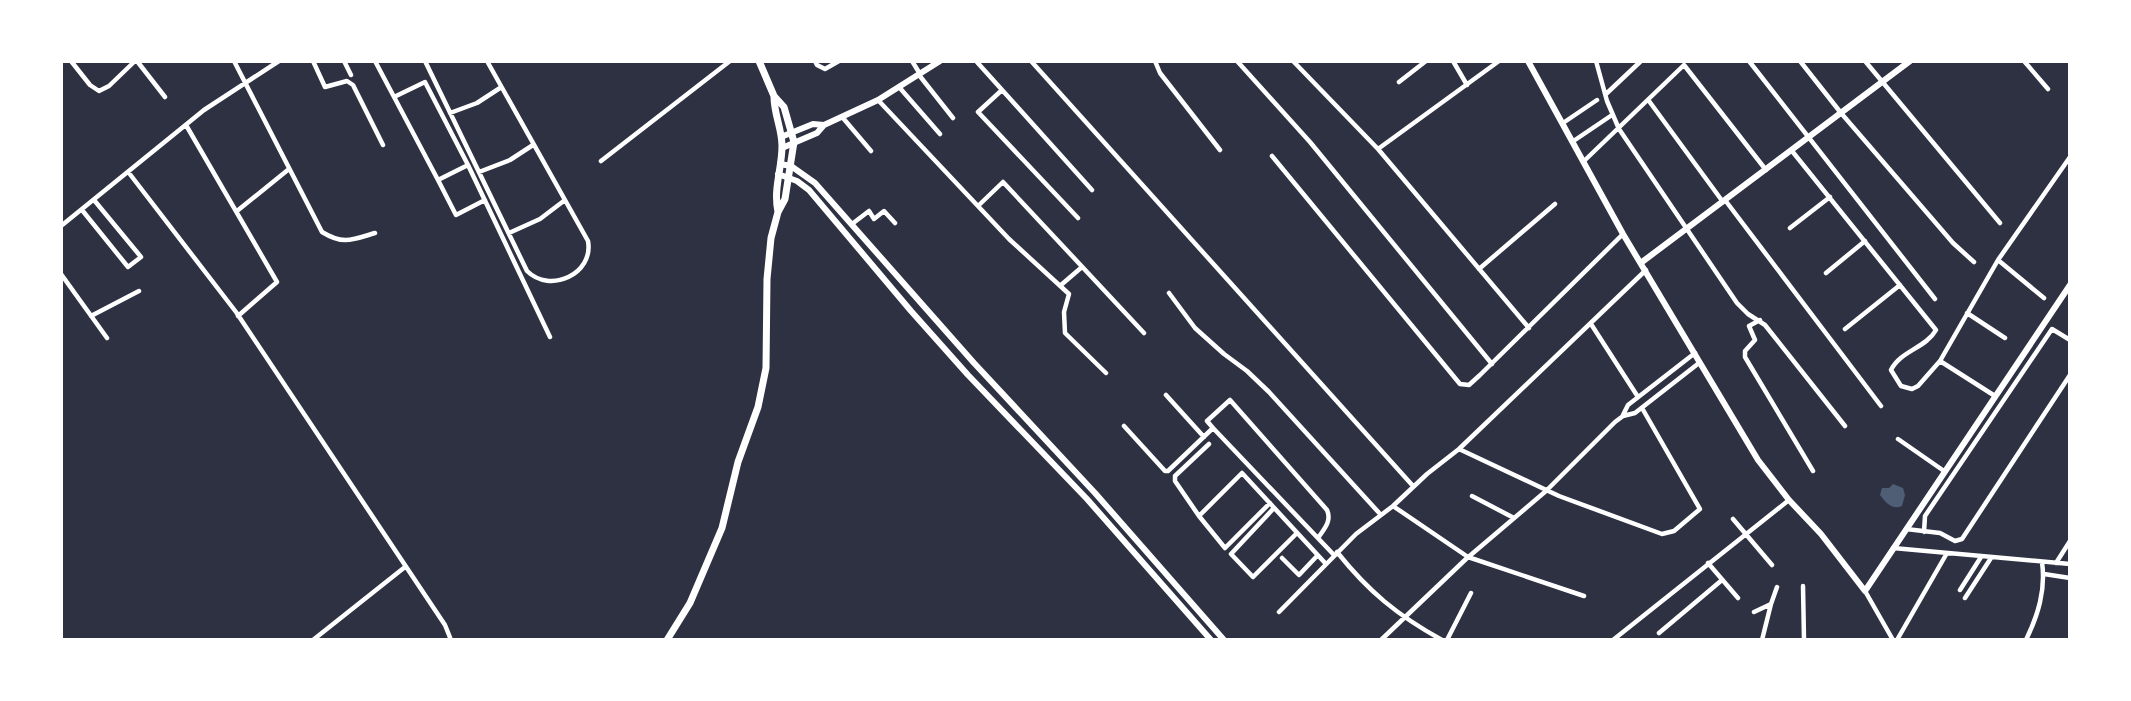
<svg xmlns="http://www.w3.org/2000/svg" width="2131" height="701" viewBox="0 0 2131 701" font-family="Mulish,sans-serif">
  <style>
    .water { fill: #4f5d75 }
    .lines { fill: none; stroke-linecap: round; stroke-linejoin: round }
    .minor { stroke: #fff; stroke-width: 4.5 }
    .tertiary { stroke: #fff; stroke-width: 6 }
    .secondary { stroke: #fff; stroke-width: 7 }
  </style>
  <rect width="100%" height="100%" fill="#2d3142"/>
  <path class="water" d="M 1893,484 L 1903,488 L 1905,495 L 1902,506 C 1892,510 1886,503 1880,495 L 1882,488 L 1889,488 Z"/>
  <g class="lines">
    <path class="minor" d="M 71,61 L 90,85 L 99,91 L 109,86 L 135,61
      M 137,61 L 165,97
      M 234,61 L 322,232 C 343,245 352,240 375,233
      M 313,61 L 325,87 L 347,81 L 353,85 L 383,145
      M 344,61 L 351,75
      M 375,61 L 438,180 L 468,165 L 550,337
      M 425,61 L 527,271 C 550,294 594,274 588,241 L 487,61
      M 815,61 L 817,65 L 825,69 L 839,61
      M 912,61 L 920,74
      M 976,61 L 1092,190
      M 1031,61 L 1413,486
      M 1155,61 L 1160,73 L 1220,150
      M 1237,61 L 1310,142 L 1492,364
      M 1293,61 L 1378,149 L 1529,328
      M 1453,61 L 1467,85
      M 1596,61 L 1607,101 L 1619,129 L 1737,303 L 1748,314 L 1765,325 L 1845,426
      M 1749,61 L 1935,299
      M 1800,61 L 1841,113 L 1953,243 L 1974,262
      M 1865,61 L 2000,223
      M 2024,61 L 2048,89
      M 919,75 L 953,118
      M 1399,82 L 1426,61
      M 899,87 L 940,134
      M 1002,90 L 978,112 L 1078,218
      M 1606,94 L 1641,61
      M 394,97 L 425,82 L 468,165
      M 878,100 L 1009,239 L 1069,294 L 1064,312 L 1065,333 L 1106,373
      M 1649,101 L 1723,202
      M 450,113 L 477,103 L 500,88
      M 843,118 L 871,151
      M 1563,123 L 1597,100
      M 186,125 L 277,282 L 238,316
      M 1572,142 L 1612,115
      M 1378,149 L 1499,61
      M 1792,151 L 1936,330 C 1926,348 1900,351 1891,370 L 1901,386 L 1912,389 L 1918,386 L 1940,361 L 1998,260 L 2044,298
      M 1272,156 L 1460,384 L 1469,385 L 1480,375 L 1623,234
      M 601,161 L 730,61
      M 1583,162 L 1684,65 L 1766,170
      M 479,172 L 510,160 L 533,145
      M 129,173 L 236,312 L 445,625 L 451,640
      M 438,180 L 456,215 L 485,200
      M 1725,200 L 1881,406
      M 978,206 L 1003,182 L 1144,333
      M 82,210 L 128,267 L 141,257 L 94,200
      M 237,211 L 289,169
      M 852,224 L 869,211 L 874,219 L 884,211 L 895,223
      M 61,226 L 204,110 L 279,61
      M 1790,228 L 1830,197
      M 509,233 L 540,219 L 565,200
      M 1998,260 L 2070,157
      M 1479,269 L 1555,204
      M 1826,273 L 1865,241
      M 61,274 L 107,338
      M 1061,285 L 1082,267
      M 1169,293 L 1195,328 L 1224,354 L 1247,371 L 1269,392 L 1381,515
      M 1967,313 L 2005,338
      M 91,316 L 139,291
      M 1760,320 L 1749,326 L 1755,340 L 1745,351 L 1745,357 L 1813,471
      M 1591,324 L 1638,397
      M 1845,329 L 1900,285
      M 1940,361 L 1995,396
      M 1166,395 L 1204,437
      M 1623,415 L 1628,405 L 1695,353
      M 1124,426 L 1165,471 L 1168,471 L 1213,428 L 1334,555
      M 1213,428 L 1207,421 L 1230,400 L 1327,510 C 1332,521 1324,529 1318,538
      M 1898,439 L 1944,471
      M 1209,444 L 1175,476 L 1175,481 L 1199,516 L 1242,473 L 1326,564
      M 1459,449 L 1559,496 L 1662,534 L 1674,531 L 1700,509 L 1642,408
      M 1472,496 L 1514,518
      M 1393,506 L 1468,557 L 1584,596
      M 1274,508 L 1231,554 L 1253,577 L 1297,533
      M 1199,516 L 1225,548 L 1270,503
      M 1733,519 L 1772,565
      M 1906,529 L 1940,533 L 1955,541 L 1962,539 L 2070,375
      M 1924,532 L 1925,516 L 2052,329 L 2070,340
      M 1893,548 L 2070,564
      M 1337,552 C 1369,592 1397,615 1442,640
      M 1282,558 L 1299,575 L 1317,556
      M 1708,563 L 1738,598
      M 2056,563 L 2070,541
      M 2044,574 L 2070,578
      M 1803,586 L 1804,640
      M 1960,590 L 1981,557
      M 1865,591 L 1893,640
      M 1965,598 L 1991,558
      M 1279,612 L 1356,534 L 1393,506 L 1427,474 L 1459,449 L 1646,270
      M 1754,612 L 1771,604 L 1777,587
      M 1659,633 L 1722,580
      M 313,640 L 405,567
      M 1381,640 L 1466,559 L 1546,491 L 1615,422 L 1623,416 L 1635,413 L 1699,363
      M 1447,640 L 1471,593
      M 1613,640 L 1789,500
      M 1762,640 L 1771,604
      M 1897,640 L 1947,553
      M 2026,640 C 2038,615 2046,590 2042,562"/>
    <path class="tertiary" d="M 1528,61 L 1623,234 L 1758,460 L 1789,500 L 1821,534 L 1865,591 L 2070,285
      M 781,137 L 813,124 L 824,125
      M 782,148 L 817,133 L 824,125 L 878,100 L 940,61
      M 780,164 L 791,166 L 815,183 L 974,363 L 1095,493 L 1224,640
      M 778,174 L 797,181 L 809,190 L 911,311 L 968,375 L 1087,499 L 1211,640
      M 1642,262 L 1910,61"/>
    <path class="secondary" d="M 774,97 C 774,114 782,129 782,146 C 782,169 773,189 778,212
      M 667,640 L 690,603 L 722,528 L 738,462 L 758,407 L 766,368 L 767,279 L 771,238 L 778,212 L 785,199 L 794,142 L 784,107 L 774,96 L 759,61"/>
  </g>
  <rect width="2131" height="701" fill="none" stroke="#ffffff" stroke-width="126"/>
</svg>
